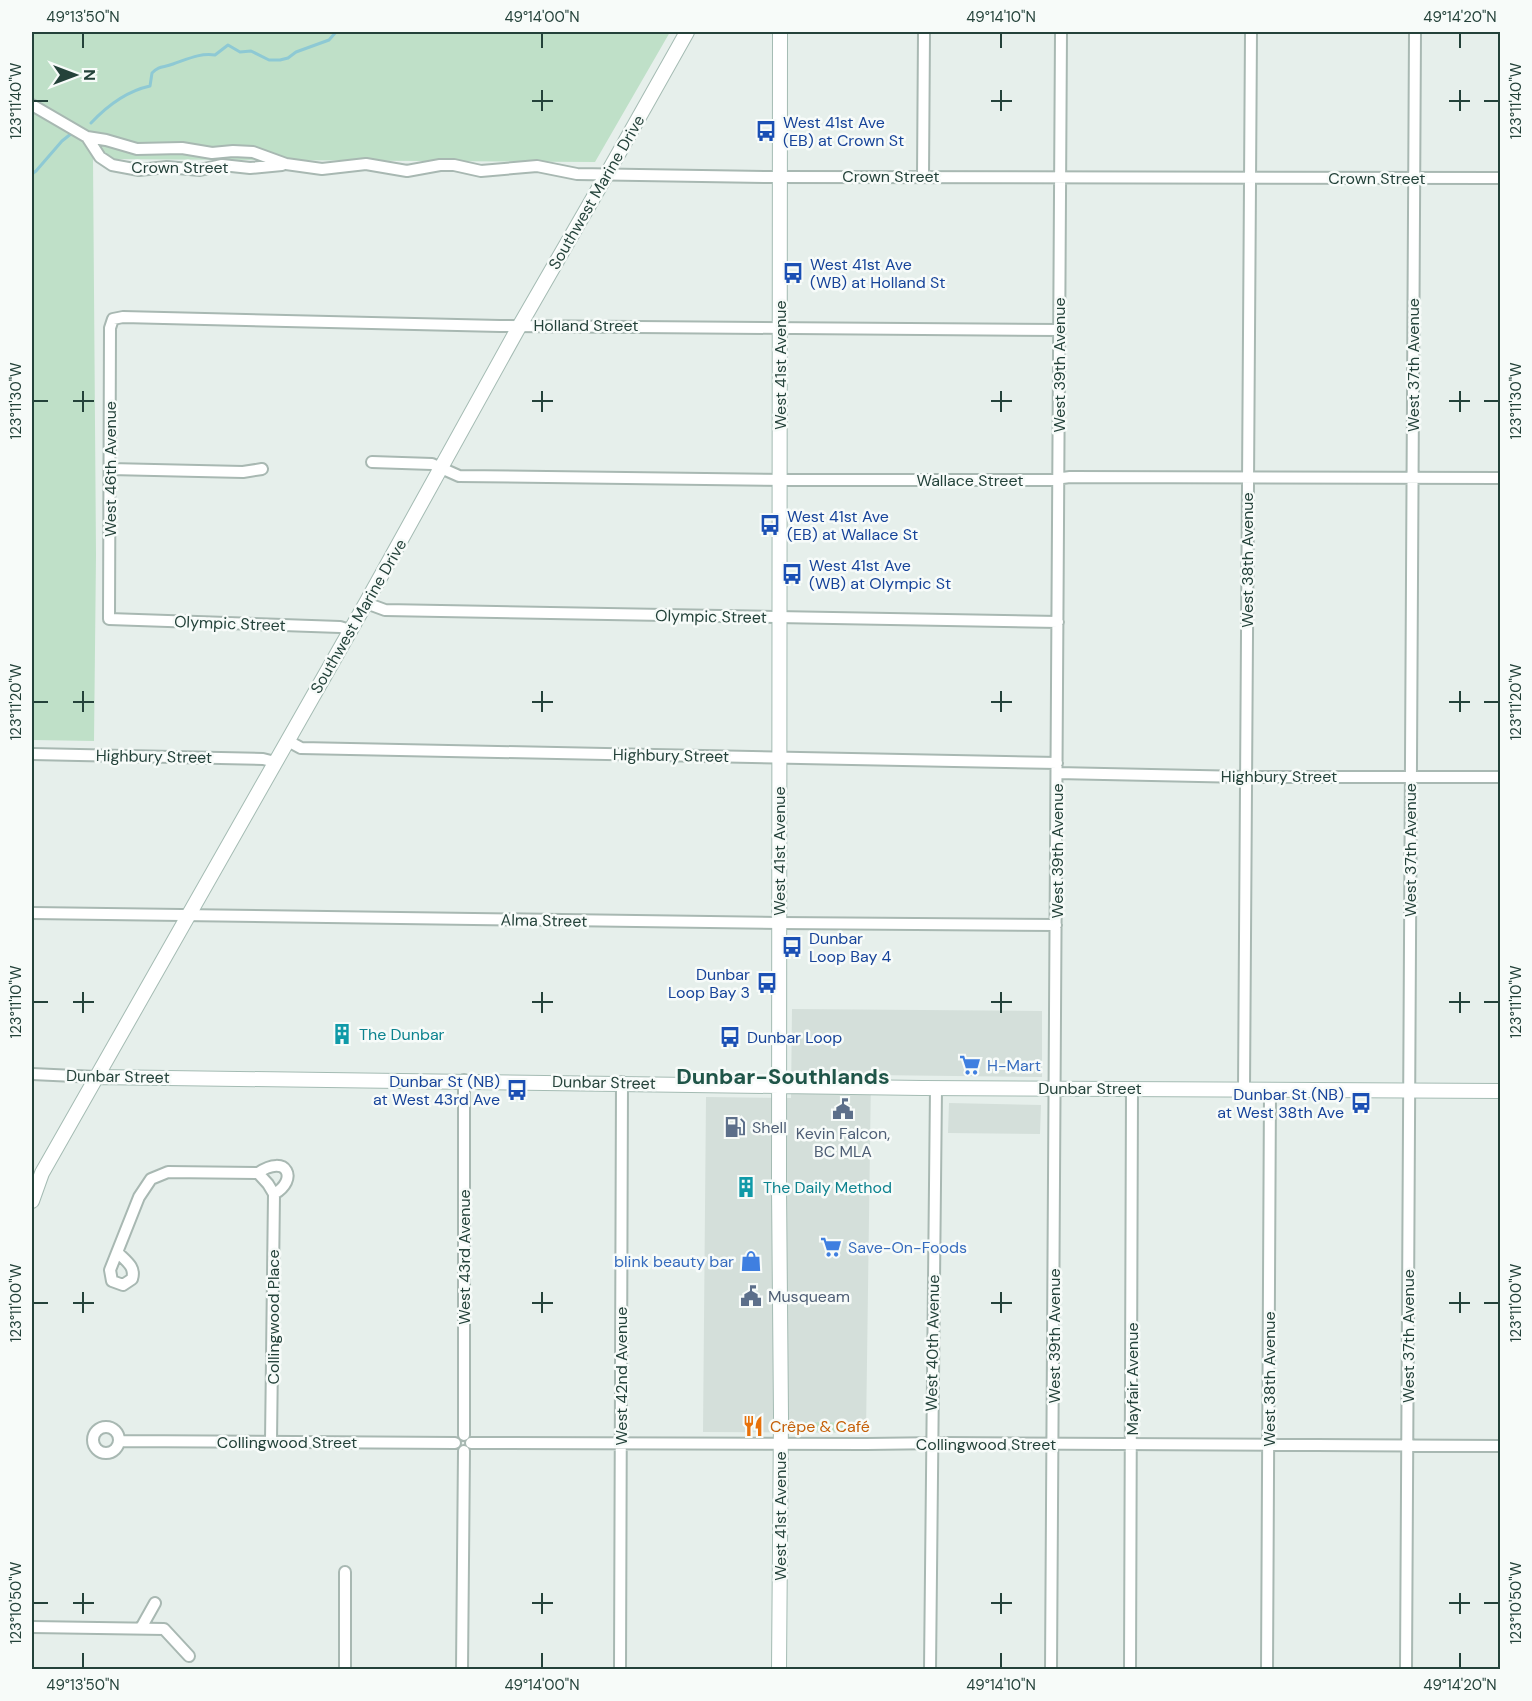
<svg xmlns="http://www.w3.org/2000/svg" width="1532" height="1701" viewBox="0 0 1532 1701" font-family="'DM Sans',sans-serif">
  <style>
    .built { fill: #d4dfda }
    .green { fill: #bfe0c8 }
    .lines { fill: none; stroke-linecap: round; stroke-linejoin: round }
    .stream { stroke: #8ec9d4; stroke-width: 3 }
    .street-casing { stroke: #a8b8b2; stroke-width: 14 }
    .secondary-casing { stroke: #a4bbb3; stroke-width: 16 }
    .street { stroke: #fff; stroke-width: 10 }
    .secondary { stroke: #fff; stroke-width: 14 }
    .ticks { fill: none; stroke: #24423a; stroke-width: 2 }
    .labels { text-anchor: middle; stroke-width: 5; stroke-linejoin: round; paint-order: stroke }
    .transit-label { font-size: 16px; fill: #164399; stroke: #f7fbf9; text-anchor: start }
    .street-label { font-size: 16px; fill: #24423a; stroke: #f7fbf9 }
    .culture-label { font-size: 16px; fill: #0d838f; stroke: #f7fbf9; text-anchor: start }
    .shop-label { font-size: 16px; fill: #366cbe; stroke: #f7fbf9; text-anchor: start }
    .service-label { font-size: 16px; fill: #4e5e75; stroke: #f7fbf9; text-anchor: start }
    .food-label { font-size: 16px; fill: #c56008; stroke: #f7fbf9; text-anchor: start }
    .district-label { font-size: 22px; font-weight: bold; fill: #1f5548; stroke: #f7fbf9 }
    .neatline { fill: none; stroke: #24423a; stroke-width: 2 }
    .ticks-label { font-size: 15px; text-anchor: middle; fill: #24423a }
  </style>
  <rect width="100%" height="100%" fill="#e6efeb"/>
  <path class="built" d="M 792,1009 L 1042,1011 L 1042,1077 L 871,1075 L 866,1433 L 703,1432 L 706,1097 L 791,1098 Z
    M 949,1103 L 1041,1105 L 1040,1134 L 948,1133 Z"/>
  <path class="green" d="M 32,32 L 670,32 L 595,162 L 93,159 L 96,555 L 94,741 L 32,740 Z
    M 800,1422 L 865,1423 L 865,1432 L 800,1431 Z"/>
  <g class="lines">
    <path class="stream" d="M 91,123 C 107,106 127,91 150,86 L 152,73 C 160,65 163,68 173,64 C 188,59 199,53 215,55 L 228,45 L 240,52 L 251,51 L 269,60 L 280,60 L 288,58 L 296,52 L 329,40 L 336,32
      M 32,174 L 36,171 L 62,141 L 72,133"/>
    <defs>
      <path id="street" d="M 32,105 L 87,137 L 106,140 L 137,149 L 182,148 L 212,153 L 233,151 L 253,152 L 286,164 L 322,169 L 366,164 L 407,171 L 440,165 L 454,165 L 481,171 L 537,166 L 577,174 L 764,177 L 1500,178
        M 87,137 L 100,157 L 112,165 L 139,170 L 167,167 L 200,170 L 222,165 L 250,168 L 282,165
        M 923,176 L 924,32
        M 372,462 L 432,464 L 459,476 L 792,480 L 1047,480 L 1070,477 L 1500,478
        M 110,469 L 243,472 L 262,469
        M 366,603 L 385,610 L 1058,622
        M 350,630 L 340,627 L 109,619 L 110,328 L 113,319 L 123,317 L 500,326 L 1059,330
        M 288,741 L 301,748 L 1057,763
        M 32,754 L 263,759 L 275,762
        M 1057,773 L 1246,777 L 1500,777
        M 32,913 L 779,923 L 1056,925
        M 32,1074 L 96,1077
        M 1244,1089 L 1251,32
        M 258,1173 C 287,1153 299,1180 274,1194
        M 118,1253 C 126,1261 136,1267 132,1279 L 123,1285 L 112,1281 L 110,1270 L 139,1197 L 151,1179 L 168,1172 L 258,1173 L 268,1184 L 274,1194 L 271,1441
        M93 1440a13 13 0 1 1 26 0a13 13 0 1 1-26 0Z
        M 464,1435 L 464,1080
        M 119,1441 L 455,1443
        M 471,1443 L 866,1444 L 943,1443 L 1500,1446
        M 32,1627 L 164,1629 L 189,1656
        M 141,1628 L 155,1603
        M 345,1670 L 345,1572
        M 462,1670 L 464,1451
        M 620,1670 L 622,1082
        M 930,1670 L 936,1088
        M 1051,1670 L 1061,32
        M 1130,1670 L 1132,1089
        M 1267,1670 L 1270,1089
        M 1406,1670 L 1415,32"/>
      <path id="secondary" d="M 96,1077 L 922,1088 L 1500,1091
        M 32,1201 L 42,1173 L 366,603 L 520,325 L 607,174 L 687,32
        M 779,1670 L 781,1416 L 779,1188 L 780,32"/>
    </defs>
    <use href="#street" class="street-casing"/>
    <use href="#secondary" class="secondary-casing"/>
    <use href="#street" class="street"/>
    <use href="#secondary" class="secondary"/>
  </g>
  <path class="ticks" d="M 83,33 L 83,48M 542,33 L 542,48M 1001,33 L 1001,48M 1460,33 L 1460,48M 542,90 L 542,111M 1001,90 L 1001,111M 1460,90 L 1460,111M 33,101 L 48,101M 532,101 L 553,101M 991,101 L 1012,101M 1449,101 L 1470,101M 1484,101 L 1499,101M 83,391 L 83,412M 542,391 L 542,412M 1001,391 L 1001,412M 1460,391 L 1460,412M 33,401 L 48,401M 73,401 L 94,401M 532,401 L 553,401M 991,401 L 1012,401M 1449,401 L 1470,401M 1484,401 L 1499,401M 83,691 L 83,712M 542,691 L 542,712M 1001,691 L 1001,712M 1460,691 L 1460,712M 33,702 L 48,702M 73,702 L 94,702M 532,702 L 553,702M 991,702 L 1012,702M 1449,702 L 1470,702M 1484,702 L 1499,702M 83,992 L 83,1013M 542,992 L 542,1013M 1001,992 L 1001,1013M 1460,992 L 1460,1013M 33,1002 L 48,1002M 73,1002 L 94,1002M 532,1002 L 553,1002M 991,1002 L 1012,1002M 1449,1002 L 1470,1002M 1484,1002 L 1499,1002M 83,1292 L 83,1313M 542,1292 L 542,1313M 1001,1292 L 1001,1313M 1460,1292 L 1460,1313M 33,1303 L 48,1303M 73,1303 L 94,1303M 532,1303 L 553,1303M 991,1303 L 1012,1303M 1449,1303 L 1470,1303M 1484,1303 L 1499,1303M 83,1593 L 83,1614M 542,1593 L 542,1614M 1001,1593 L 1001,1614M 1460,1593 L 1460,1614M 33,1603 L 48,1603M 73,1603 L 94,1603M 532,1603 L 553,1603M 991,1603 L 1012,1603M 1449,1603 L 1470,1603M 1484,1603 L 1499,1603M 83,1653 L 83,1668M 542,1653 L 542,1668M 1001,1653 L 1001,1668M 1460,1653 L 1460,1668"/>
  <defs>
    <symbol id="bus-bare" viewBox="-9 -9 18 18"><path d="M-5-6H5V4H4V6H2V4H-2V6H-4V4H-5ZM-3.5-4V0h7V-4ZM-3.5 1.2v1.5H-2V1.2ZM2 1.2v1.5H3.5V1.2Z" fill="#1a4fb4" stroke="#f7fbf9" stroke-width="2.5" paint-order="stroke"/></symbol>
    <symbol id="building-bare" viewBox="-9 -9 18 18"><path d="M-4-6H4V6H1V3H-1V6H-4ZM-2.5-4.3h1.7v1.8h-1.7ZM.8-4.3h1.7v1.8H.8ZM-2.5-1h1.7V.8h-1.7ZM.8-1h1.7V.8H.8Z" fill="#0f9aa8" stroke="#f7fbf9" stroke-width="2.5" paint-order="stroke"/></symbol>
    <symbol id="supermarket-bare" viewBox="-9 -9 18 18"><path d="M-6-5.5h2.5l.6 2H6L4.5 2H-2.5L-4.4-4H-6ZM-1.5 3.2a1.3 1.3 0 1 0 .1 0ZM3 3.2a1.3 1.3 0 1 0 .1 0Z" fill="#3f7fe0" stroke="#f7fbf9" stroke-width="2.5" paint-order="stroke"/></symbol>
    <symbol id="civic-bare" viewBox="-9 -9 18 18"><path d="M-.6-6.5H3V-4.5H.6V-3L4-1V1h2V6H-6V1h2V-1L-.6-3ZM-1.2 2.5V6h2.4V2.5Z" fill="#5c6f8a" stroke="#f7fbf9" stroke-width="2.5" paint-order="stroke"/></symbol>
    <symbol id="fuel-bare" viewBox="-9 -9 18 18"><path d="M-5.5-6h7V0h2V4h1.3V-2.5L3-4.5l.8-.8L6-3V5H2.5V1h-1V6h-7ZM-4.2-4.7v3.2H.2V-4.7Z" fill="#5c6f8a" stroke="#f7fbf9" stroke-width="2.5" paint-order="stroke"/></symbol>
    <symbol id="shop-bare" viewBox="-9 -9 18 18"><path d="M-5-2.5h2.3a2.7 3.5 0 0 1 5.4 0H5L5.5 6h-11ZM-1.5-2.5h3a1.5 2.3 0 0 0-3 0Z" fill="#3f7fe0" stroke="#f7fbf9" stroke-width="2.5" paint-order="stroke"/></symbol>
    <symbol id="restaurant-bare" viewBox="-9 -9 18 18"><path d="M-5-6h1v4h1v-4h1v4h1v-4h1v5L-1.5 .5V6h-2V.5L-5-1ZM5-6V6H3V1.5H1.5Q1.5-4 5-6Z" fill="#e8710a" stroke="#f7fbf9" stroke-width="2.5" paint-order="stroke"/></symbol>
  </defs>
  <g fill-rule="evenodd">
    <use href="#bus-bare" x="751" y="116" width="30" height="30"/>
    <use href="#bus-bare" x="778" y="258" width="30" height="30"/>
    <use href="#bus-bare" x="755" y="510" width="30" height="30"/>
    <use href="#bus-bare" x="777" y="559" width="30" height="30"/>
    <use href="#bus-bare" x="777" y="932" width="30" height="30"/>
    <use href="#bus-bare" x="752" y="968" width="30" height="30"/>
    <use href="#building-bare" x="327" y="1019" width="30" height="30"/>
    <use href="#bus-bare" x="715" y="1022" width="30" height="30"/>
    <use href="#supermarket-bare" x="955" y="1050" width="30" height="30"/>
    <use href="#bus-bare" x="502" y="1075" width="30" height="30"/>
    <use href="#bus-bare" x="1346" y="1088" width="30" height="30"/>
    <use href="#civic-bare" x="828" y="1094" width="30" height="30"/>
    <use href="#fuel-bare" x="720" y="1112" width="30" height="30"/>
    <use href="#building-bare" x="731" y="1172" width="30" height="30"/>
    <use href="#supermarket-bare" x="816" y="1232" width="30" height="30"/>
    <use href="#shop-bare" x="736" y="1246" width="30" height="30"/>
    <use href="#civic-bare" x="736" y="1281" width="30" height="30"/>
    <use href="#restaurant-bare" x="738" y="1411" width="30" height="30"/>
  </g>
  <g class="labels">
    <g class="transit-label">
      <text x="783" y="128">West 41st Ave<tspan x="783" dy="18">(EB) at Crown St</tspan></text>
      <text x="810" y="270">West 41st Ave<tspan x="810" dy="18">(WB) at Holland St</tspan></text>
      <text x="787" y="522">West 41st Ave<tspan x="787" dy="18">(EB) at Wallace St</tspan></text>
      <text x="809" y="571">West 41st Ave<tspan x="809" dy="18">(WB) at Olympic St</tspan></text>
      <text x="809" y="944">Dunbar<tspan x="809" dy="18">Loop Bay 4</tspan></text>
      <text x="750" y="980" text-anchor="end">Dunbar<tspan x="750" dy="18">Loop Bay 3</tspan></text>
      <text x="747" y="1043">Dunbar Loop</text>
      <text x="500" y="1087" text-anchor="end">Dunbar St (NB)<tspan x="500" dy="18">at West 43rd Ave</tspan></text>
      <text x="1344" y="1100" text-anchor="end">Dunbar St (NB)<tspan x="1344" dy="18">at West 38th Ave</tspan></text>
    </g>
    <g class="street-label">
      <text x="180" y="173">Crown Street</text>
      <text x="891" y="182">Crown Street</text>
      <text x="1377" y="184">Crown Street</text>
      <text transform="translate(596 192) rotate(-60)" y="6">Southwest Marine Drive</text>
      <text x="586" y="331">Holland Street</text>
      <text transform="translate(780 365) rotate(-90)" y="6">West 41st Avenue</text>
      <text transform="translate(1059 365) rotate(-90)" y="6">West 39th Avenue</text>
      <text transform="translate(1413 365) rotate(-90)" y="6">West 37th Avenue</text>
      <text transform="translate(110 469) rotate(-90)" y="6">West 46th Avenue</text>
      <text x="970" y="486">Wallace Street</text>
      <text transform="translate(1247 560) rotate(-90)" y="6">West 38th Avenue</text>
      <text transform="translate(358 616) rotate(-60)" y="6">Southwest Marine Drive</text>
      <text transform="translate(711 616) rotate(1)" y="6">Olympic Street</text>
      <text transform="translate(230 623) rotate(2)" y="6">Olympic Street</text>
      <text transform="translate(671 755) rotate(1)" y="6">Highbury Street</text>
      <text transform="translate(154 756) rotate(1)" y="6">Highbury Street</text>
      <text x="1279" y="782">Highbury Street</text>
      <text transform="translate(1410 850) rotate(-90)" y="6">West 37th Avenue</text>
      <text transform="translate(779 851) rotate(-90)" y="6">West 41st Avenue</text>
      <text transform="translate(1057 851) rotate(-90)" y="6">West 39th Avenue</text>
      <text transform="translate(544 920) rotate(1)" y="6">Alma Street</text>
      <text transform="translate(118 1076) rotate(1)" y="6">Dunbar Street</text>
      <text transform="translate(604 1082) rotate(1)" y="6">Dunbar Street</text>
      <text x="1090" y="1094">Dunbar Street</text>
      <text transform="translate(464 1257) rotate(-90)" y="6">West 43rd Avenue</text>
      <text transform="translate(273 1317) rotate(-90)" y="6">Collingwood Place</text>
      <text transform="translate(1054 1336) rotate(-90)" y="6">West 39th Avenue</text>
      <text transform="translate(1408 1336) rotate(-90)" y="6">West 37th Avenue</text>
      <text transform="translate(932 1343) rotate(-89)" y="6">West 40th Avenue</text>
      <text transform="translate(621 1376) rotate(-90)" y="6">West 42nd Avenue</text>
      <text transform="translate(1132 1379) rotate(-90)" y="6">Mayfair Avenue</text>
      <text transform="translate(1269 1379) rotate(-90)" y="6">West 38th Avenue</text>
      <text x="287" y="1448">Collingwood Street</text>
      <text x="986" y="1450">Collingwood Street</text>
      <text transform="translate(780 1516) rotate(-90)" y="6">West 41st Avenue</text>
    </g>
    <g class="culture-label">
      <text x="359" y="1040">The Dunbar</text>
      <text x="763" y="1193">The Daily Method</text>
    </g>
    <g class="shop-label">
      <text x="987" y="1071">H-Mart</text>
      <text x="848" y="1253">Save-On-Foods</text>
      <text x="734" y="1267" text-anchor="end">blink beauty bar</text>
    </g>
    <g class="service-label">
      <text x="752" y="1133">Shell</text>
      <text x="843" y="1139" text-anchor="middle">Kevin Falcon,<tspan x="843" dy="18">BC MLA</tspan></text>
      <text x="768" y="1302">Musqueam</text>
    </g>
    <g class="food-label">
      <text x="770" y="1432">Crêpe &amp; Café</text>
    </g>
    <g class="district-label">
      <text x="783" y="1084">Dunbar-Southlands</text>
    </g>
  </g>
  <rect width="1532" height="1701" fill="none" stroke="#f7fbf9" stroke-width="66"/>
  <g transform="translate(75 75) rotate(90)" stroke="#f7fbf9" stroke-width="4.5" paint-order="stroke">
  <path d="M0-4.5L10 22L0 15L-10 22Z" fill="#24423a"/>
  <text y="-9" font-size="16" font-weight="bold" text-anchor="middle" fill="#24423a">N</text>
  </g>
  <rect x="33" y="33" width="1466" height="1635" class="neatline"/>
  <g class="ticks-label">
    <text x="83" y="22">49°13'50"N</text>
    <text x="542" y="22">49°14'00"N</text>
    <text x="1001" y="22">49°14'10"N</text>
    <text x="1460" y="22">49°14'20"N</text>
    <text transform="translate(1516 101) rotate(-90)" y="5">123°11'40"W</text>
    <text transform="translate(16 101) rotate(-90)" y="5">123°11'40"W</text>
    <text transform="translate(1516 401) rotate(-90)" y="5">123°11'30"W</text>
    <text transform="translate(16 401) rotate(-90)" y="5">123°11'30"W</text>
    <text transform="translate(1516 702) rotate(-90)" y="5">123°11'20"W</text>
    <text transform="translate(16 702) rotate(-90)" y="5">123°11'20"W</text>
    <text transform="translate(1516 1002) rotate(-90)" y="5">123°11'10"W</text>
    <text transform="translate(16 1002) rotate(-90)" y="5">123°11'10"W</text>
    <text transform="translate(16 1303) rotate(-90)" y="5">123°11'00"W</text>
    <text transform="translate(1516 1303) rotate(-90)" y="5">123°11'00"W</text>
    <text transform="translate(16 1603) rotate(-90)" y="5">123°10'50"W</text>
    <text transform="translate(1516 1603) rotate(-90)" y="5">123°10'50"W</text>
    <text x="83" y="1690">49°13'50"N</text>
    <text x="542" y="1690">49°14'00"N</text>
    <text x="1001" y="1690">49°14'10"N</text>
    <text x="1460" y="1690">49°14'20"N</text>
  </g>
</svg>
